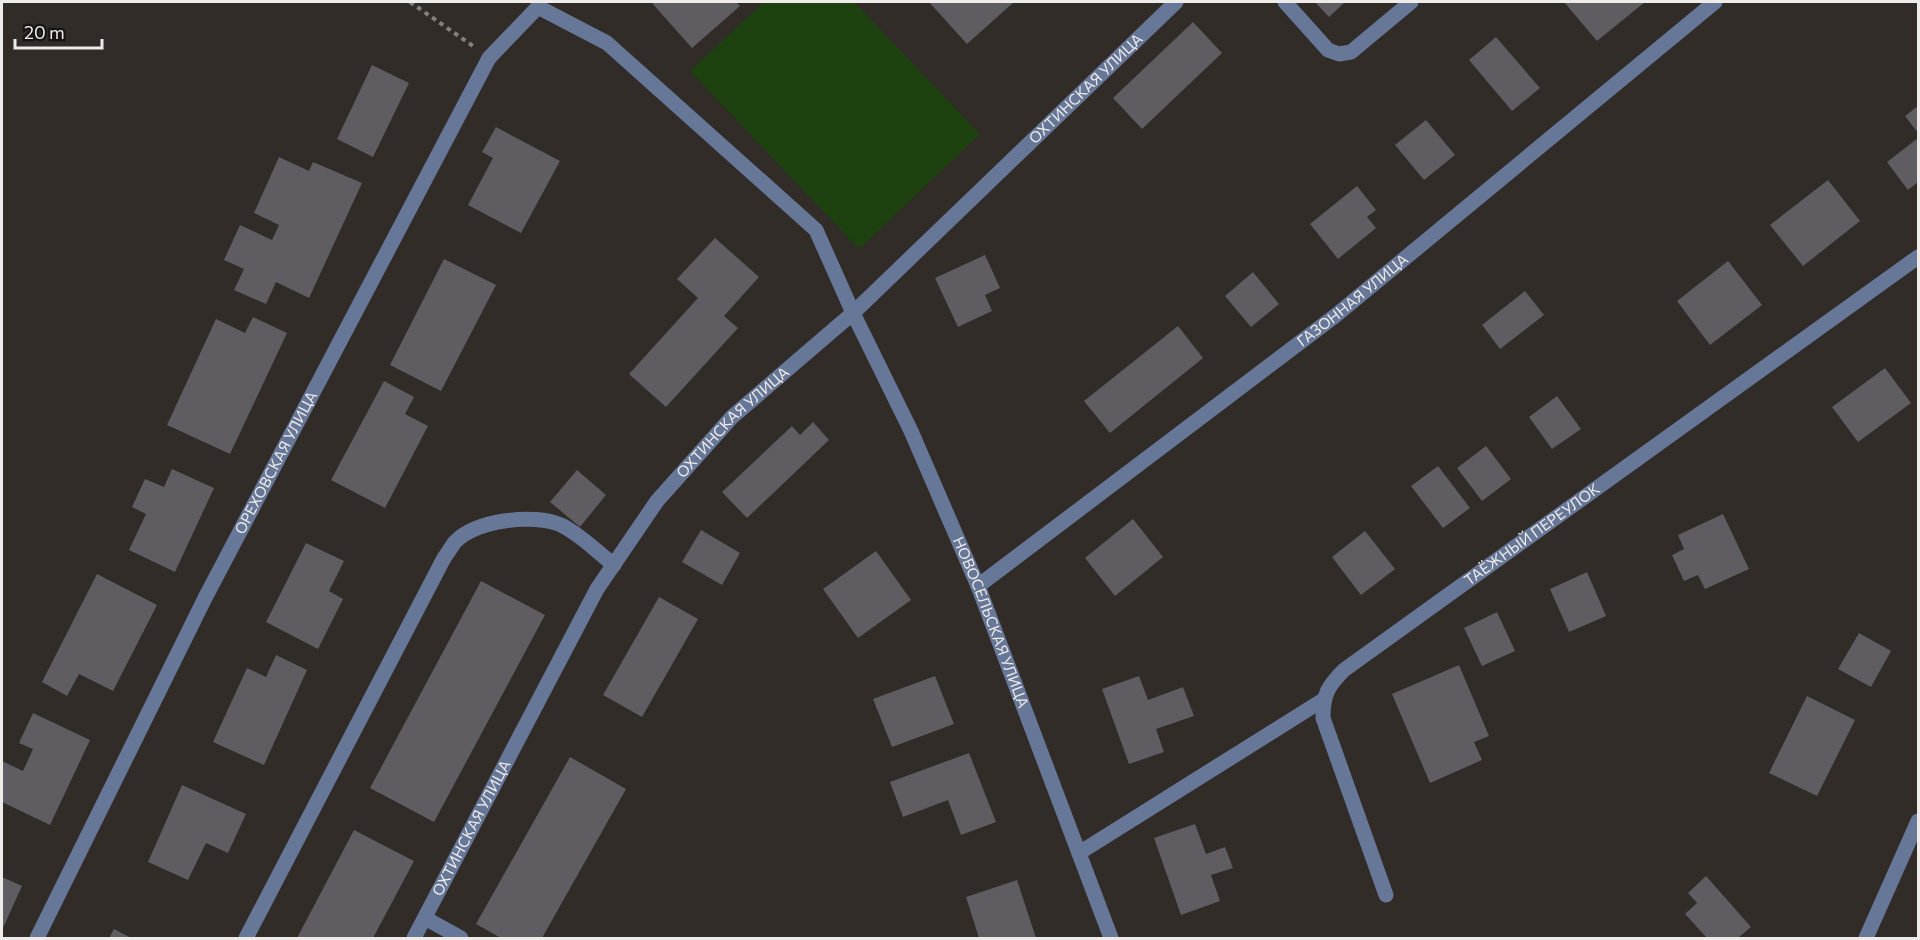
<svg xmlns="http://www.w3.org/2000/svg" width="1920" height="940" viewBox="0 0 1920 940" font-family="Commissioner,sans-serif">
  <style>
    .green { fill: #1d4210 }
    .building { fill: #5f5c62 }
    .lines { fill: none; stroke-linecap: round; stroke-linejoin: round }
    .path { stroke: #84807d; stroke-width: 4; stroke-dasharray: 4.5 4.5; stroke-linecap: butt }
    .minor { stroke: #667798; stroke-width: 15 }
    .labels { text-anchor: middle; stroke-width: 4.5; stroke-linejoin: round; paint-order: stroke }
    .street-label { font-size: 15px; fill: #eeebe9; stroke: #171513 }
  </style>
  <rect width="100%" height="100%" fill="#312c28"/>
  <path class="green" d="M 764,2 L 854,2 L 980,134 L 859,249 L 690,71 Z"/>
  <path class="building" d="M 651,2 L 736,2 L 740,6 L 692,48 Z
    M 929,2 L 1014,2 L 967,44 Z
    M 1315,2 L 1345,2 L 1329,17 Z
    M 1564,2 L 1645,2 L 1597,41 Z
    M 1193,22 L 1222,53 L 1142,129 L 1113,98 Z
    M 1496,37 L 1540,88 L 1512,111 L 1469,60 Z
    M 372,65 L 409,83 L 373,157 L 337,139 Z
    M 1918,106 L 1918,133 L 1905,116 Z
    M 1426,120 L 1455,155 L 1424,180 L 1395,145 Z
    M 496,127 L 560,161 L 521,233 L 468,205 L 493,158 L 482,152 Z
    M 1918,138 L 1918,182 L 1908,190 L 1887,162 Z
    M 279,157 L 309,171 L 313,162 L 362,183 L 309,298 L 276,282 L 266,304 L 234,290 L 244,269 L 224,260 L 240,225 L 272,240 L 279,225 L 254,213 Z
    M 1828,180 L 1860,221 L 1803,266 L 1770,225 Z
    M 1357,186 L 1376,210 L 1367,217 L 1376,228 L 1338,259 L 1310,224 Z
    M 715,238 L 759,277 L 724,316 L 738,328 L 666,407 L 629,374 L 698,298 L 677,279 Z
    M 985,255 L 1000,288 L 985,295 L 992,311 L 958,327 L 935,278 Z
    M 444,259 L 496,285 L 441,391 L 390,365 Z
    M 1728,261 L 1762,305 L 1710,345 L 1677,301 Z
    M 1253,272 L 1279,304 L 1251,327 L 1225,296 Z
    M 1525,291 L 1544,315 L 1500,349 L 1482,325 Z
    M 253,317 L 287,333 L 230,454 L 167,425 L 216,319 L 245,333 Z
    M 1178,326 L 1203,358 L 1110,433 L 1084,401 Z
    M 1885,368 L 1911,403 L 1858,442 L 1832,407 Z
    M 384,381 L 414,397 L 405,414 L 428,426 L 385,508 L 331,480 Z
    M 1557,396 L 1581,429 L 1552,449 L 1529,417 Z
    M 813,422 L 829,440 L 747,518 L 722,492 L 792,426 L 800,435 Z
    M 1486,446 L 1511,479 L 1482,501 L 1457,468 Z
    M 1438,466 L 1470,508 L 1443,528 L 1411,486 Z
    M 172,469 L 214,488 L 175,572 L 129,550 L 146,514 L 132,507 L 145,479 L 164,487 Z
    M 577,470 L 606,495 L 580,527 L 550,502 Z
    M 1723,514 L 1749,569 L 1705,589 L 1698,575 L 1684,581 L 1672,555 L 1684,549 L 1678,535 Z
    M 1133,519 L 1163,557 L 1115,596 L 1085,558 Z
    M 701,530 L 740,553 L 722,585 L 682,562 Z
    M 1365,531 L 1395,569 L 1361,595 L 1332,557 Z
    M 306,543 L 344,561 L 329,591 L 343,599 L 318,649 L 266,622 Z
    M 876,551 L 911,600 L 858,638 L 823,589 Z
    M 1587,572 L 1606,616 L 1569,632 L 1550,589 Z
    M 97,574 L 157,605 L 113,691 L 79,674 L 67,696 L 42,682 Z
    M 481,581 L 545,615 L 434,822 L 370,788 Z
    M 659,597 L 698,619 L 642,717 L 603,695 Z
    M 1497,612 L 1515,651 L 1482,666 L 1464,628 Z
    M 1859,633 L 1891,651 L 1871,687 L 1838,669 Z
    M 276,655 L 307,670 L 264,765 L 213,742 L 247,668 L 266,677 Z
    M 1459,665 L 1489,736 L 1474,742 L 1482,760 L 1430,783 L 1392,694 Z
    M 935,676 L 954,724 L 892,747 L 873,699 Z
    M 1139,676 L 1148,700 L 1183,687 L 1194,716 L 1156,729 L 1164,752 L 1129,764 L 1102,689 Z
    M 1807,696 L 1855,720 L 1817,796 L 1769,773 Z
    M 33,713 L 90,740 L 50,825 L 2,802 L 2,761 L 23,771 L 33,749 L 19,743 Z
    M 969,753 L 996,822 L 961,835 L 948,800 L 903,817 L 890,782 Z
    M 570,757 L 626,789 L 542,938 L 501,938 L 476,924 Z
    M 182,785 L 246,814 L 228,853 L 206,843 L 188,880 L 148,862 Z
    M 1195,824 L 1206,854 L 1225,847 L 1233,868 L 1211,875 L 1220,901 L 1181,915 L 1154,838 Z
    M 354,830 L 414,861 L 373,938 L 297,938 Z
    M 1706,876 L 1751,927 L 1738,938 L 1707,938 L 1685,914 L 1697,903 L 1688,893 Z
    M 2,877 L 22,886 L 2,930 Z
    M 1017,880 L 1036,938 L 979,938 L 966,897 Z
    M 114,929 L 131,938 L 109,938 Z"/>
  <g class="lines">
    <path class="path" d="M 410,2 L 473,46"/>
    <g class="minor">
      <path d="M 1285,2 L 1328,50 L 1339,54 L 1351,52 L 1411,2"/>
      <path id="s1" d="M 538,7 L 607,43 L 816,230 L 853,313 L 911,431 L 978,586 L 1111,938"/>
      <path id="s2" d="M 978,586 L 1335,316 L 1715,2"/>
      <path d="M 1079,853 L 1323,700"/>
      <path id="s3" d="M 1386,895 L 1323,718 C 1323,694 1328,686 1344,670 L 1918,257"/>
      <path d="M 425,918 L 461,938"/>
      <path id="s4" d="M 37,938 L 205,598 L 489,58 L 538,7 L 540,2"/>
      <path d="M 246,938 L 444,558 C 448,553 451,547 455,542 C 476,520 534,513 561,525 C 580,534 597,552 614,565"/>
      <path id="s5" d="M 414,938 L 597,589 L 657,501 L 732,417 L 853,313 L 1176,2"/>
      <path d="M 1866,938 L 1918,821"/>
    </g>
  </g>
  <g class="labels">
    <g class="street-label">
      <text dy="5" stroke="none"><textPath href="#s5" startOffset="1096">ОХТИНСКАЯ УЛИЦА</textPath></text>
      <text dy="5" stroke="none"><textPath href="#s2" startOffset="471">ГАЗОННАЯ УЛИЦА</textPath></text>
      <text dy="5" stroke="none"><textPath href="#s5" startOffset="610">ОХТИНСКАЯ УЛИЦА</textPath></text>
      <text dy="5" stroke="none"><textPath href="#s4" startOffset="532">ОРЕХОВСКАЯ УЛИЦА</textPath></text>
      <text dy="5" stroke="none"><textPath href="#s3" startOffset="474">ТАЁЖНЫЙ ПЕРЕУЛОК</textPath></text>
      <text dy="5" stroke="none"><textPath href="#s1" startOffset="788">НОВОСЕЛЬСКАЯ УЛИЦА</textPath></text>
      <text dy="5" stroke="none"><textPath href="#s5" startOffset="124">ОХТИНСКАЯ УЛИЦА</textPath></text>
    </g>
  </g>
  <rect width="1920" height="940" fill="none" stroke="#eeebe9" stroke-width="6"/>
  <path d="M15 39v9h87v-9" fill="none" stroke="#eeebe9" stroke-width="3"/>
  <text x="24" y="39" font-size="18" fill="#eeebe9" stroke="#171513" stroke-width="4.5" paint-order="stroke">20 m</text>
</svg>
